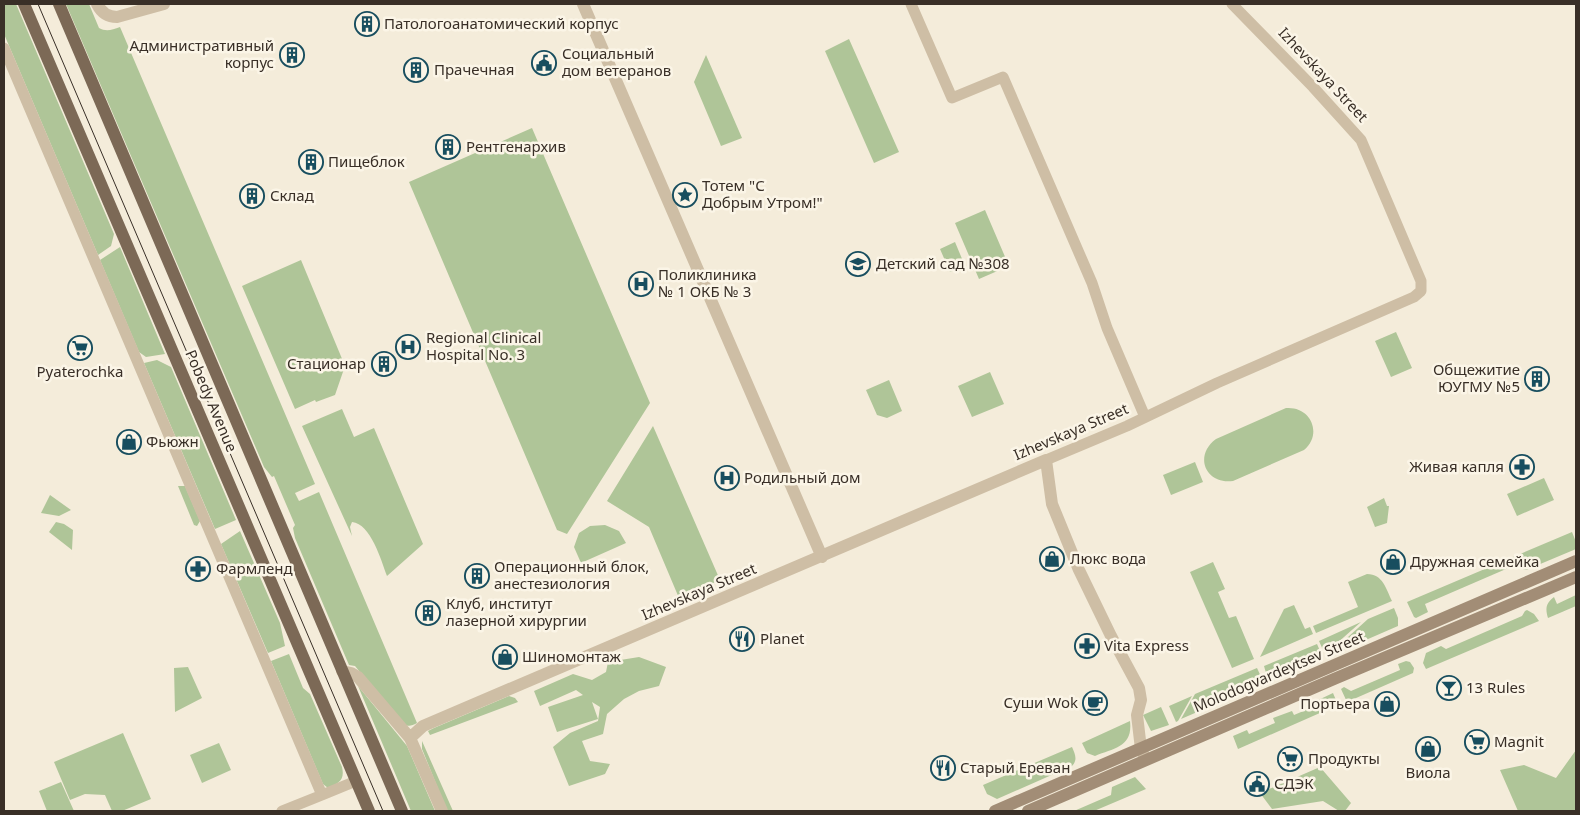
<svg xmlns="http://www.w3.org/2000/svg" width="1580" height="815" viewBox="0 0 1580 815" font-family="'Noto Sans',sans-serif">
  <style>
    .green { fill: #afc598 }
    .lines { fill: none; stroke-linecap: round; stroke-linejoin: round }
    .minor { stroke: #cebea5; stroke-width: 11 }
    .tertiary { stroke: #cebea5; stroke-width: 12 }
    .secondary { stroke: #a28d76; stroke-width: 12 }
    .primary { stroke: #7c6956; stroke-width: 12 }
    .tram { stroke: #392f27; stroke-width: 1 }
    .labels { text-anchor: middle; stroke-width: 5; stroke-linejoin: round; paint-order: stroke }
    .poi-label { font-size: 15px; fill: #392f27; stroke: #fbf5e7; text-anchor: start }
    .street-label { font-size: 15px; fill: #392f27; stroke: #fbf5e7 }
  </style>
  <rect width="100%" height="100%" fill="#f4ecda"/>
  <path class="green" d="M 4,4 L 16,4 L 114,234 L 111,246 L 98,255 L 4,34 Z
    M 66,4 L 89,4 L 99,28 C 106,32 112,30 120,27 L 315,484 L 295,493 L 299,501 L 319,492 L 417,723 C 411,726 409,727 403,724 L 355,666 L 349,665 L 295,538 L 293,528 L 295,525 L 274,476 L 272,477 L 264,467 Z
    M 849,39 L 899,152 L 874,163 L 825,51 Z
    M 706,55 L 742,138 L 721,146 L 694,82 Z
    M 532,128 L 650,403 L 567,534 L 557,530 L 409,182 Z
    M 985,210 L 1009,266 L 979,279 L 955,223 Z
    M 955,242 L 965,266 L 950,272 L 940,249 Z
    M 120,247 L 165,354 L 146,357 L 139,352 L 100,260 Z
    M 301,260 L 345,366 L 335,395 L 316,402 L 315,400 L 295,409 L 242,286 Z
    M 1396,332 L 1412,368 L 1391,377 L 1375,341 Z
    M 157,360 L 171,367 L 236,520 L 215,529 L 144,363 Z
    M 990,372 L 1004,404 L 972,417 L 958,386 Z
    M 889,380 L 902,411 L 887,418 L 877,415 L 866,390 Z
    M 1286,408 C 1311,406 1323,434 1304,450 L 1233,481 C 1206,485 1193,456 1216,439 Z
    M 342,409 L 354,437 L 374,428 L 423,544 L 387,576 C 381,560 371,524 352,522 L 350,527 L 352,536 L 302,426 Z
    M 653,426 L 720,580 L 679,598 L 649,527 L 607,501 Z
    M 1195,462 L 1203,482 L 1171,495 L 1163,475 Z
    M 1544,478 L 1554,500 L 1517,516 L 1507,494 Z
    M 178,486 L 185,486 L 200,521 L 197,526 L 194,525 Z
    M 50,495 L 71,510 L 59,516 L 41,513 Z
    M 1384,498 L 1387,506 L 1389,506 L 1387,523 L 1375,527 L 1367,507 Z
    M 56,522 L 64,524 L 73,530 L 72,550 L 49,532 Z
    M 605,525 L 619,531 L 626,543 L 581,563 L 574,547 L 579,533 L 590,526 Z
    M 240,531 L 280,623 L 285,646 L 268,653 L 221,544 Z
    M 1572,532 L 1576,542 L 1576,549 L 1526,570 L 1513,566 L 1425,604 L 1428,612 L 1416,618 L 1414,617 L 1407,602 Z
    M 1213,562 L 1225,589 L 1218,592 L 1229,618 L 1236,616 L 1254,659 L 1232,668 L 1190,572 Z
    M 1367,574 C 1383,574 1386,589 1392,601 L 1316,633 L 1313,626 L 1358,607 L 1348,582 Z
    M 1576,595 L 1576,606 L 1548,618 C 1545,608 1546,603 1554,597 L 1557,604 Z
    M 1294,605 L 1305,629 L 1310,627 L 1313,634 L 1260,657 L 1284,609 Z
    M 1394,608 L 1398,618 L 1398,626 L 1329,656 L 1328,655 L 1368,619 Z
    M 1527,610 L 1534,614 L 1539,621 L 1426,669 L 1423,663 L 1426,653 L 1441,646 L 1446,649 L 1522,616 L 1525,611 Z
    M 1361,622 L 1327,652 L 1323,650 L 1319,641 Z
    M 1317,644 L 1320,651 L 1266,673 L 1264,666 Z
    M 289,654 L 303,688 L 310,694 L 342,767 C 345,780 339,783 328,788 L 323,784 L 271,661 Z
    M 639,657 L 666,667 L 659,686 L 639,691 L 624,699 L 607,714 L 603,734 L 582,741 L 590,761 L 610,764 L 605,774 L 569,786 L 553,747 L 570,733 L 598,721 L 600,707 L 592,702 L 598,719 L 557,732 L 548,707 L 583,695 L 576,690 L 540,706 L 534,691 L 573,674 L 592,680 L 606,672 L 608,662 Z
    M 1406,661 L 1410,662 L 1414,668 L 1413,673 L 1347,702 L 1341,689 L 1344,687 L 1351,691 L 1400,670 L 1398,664 Z
    M 188,667 L 202,698 L 175,712 L 174,668 Z
    M 1257,668 L 1263,681 L 1260,685 L 1181,719 L 1195,694 Z
    M 358,686 L 407,746 L 435,811 L 411,811 Z
    M 1333,693 L 1338,705 L 1238,749 L 1233,736 L 1247,730 L 1249,734 L 1275,723 L 1273,718 L 1292,711 L 1294,715 L 1313,707 L 1312,703 Z
    M 509,696 L 515,698 L 518,702 L 430,735 L 428,731 L 434,728 Z
    M 1192,696 L 1178,721 L 1176,722 L 1169,706 Z
    M 1161,707 L 1169,725 L 1151,731 L 1143,715 Z
    M 1130,721 C 1133,747 1115,748 1095,756 L 1087,753 L 1082,743 Z
    M 123,733 L 151,799 L 122,811 L 112,811 L 105,795 L 85,794 L 70,800 L 54,762 Z
    M 422,741 L 453,811 L 447,811 L 422,749 Z
    M 219,743 L 231,770 L 202,783 L 190,755 Z
    M 1072,747 C 1075,754 1078,760 1072,766 L 997,799 L 987,794 L 983,785 Z
    M 1576,750 L 1576,811 L 1518,811 L 1500,770 L 1524,765 L 1556,778 Z
    M 1320,767 L 1351,803 L 1345,811 L 1339,811 L 1323,801 L 1272,809 L 1260,793 Z
    M 1135,777 L 1146,789 L 1094,811 L 1074,811 L 1111,795 L 1112,787 Z
    M 61,782 L 74,811 L 47,811 L 39,791 Z"/>
  <g class="lines">
    <path class="minor" d="M 911,4 L 952,98 L 1003,77 L 1092,283 L 1107,328 L 1145,417
      M 4,48 L 322,795 L 356,781
      M 1046,460 L 1127,426 L 1217,383 L 1414,297 L 1421,291 L 1421,281 L 1361,140 L 1313,87 L 1232,4
      M 282,811 L 322,795"/>
    <path class="tertiary" d="M 97,4 C 101,12 108,17 117,17 L 164,4
      M 583,4 L 822,557
      M 342,671 L 351,673 L 358,677 L 410,738 L 442,811
      M 410,738 L 423,726 L 1046,460 L 1052,504 L 1079,570 L 1111,636 L 1139,688 L 1141,700 L 1137,715 L 1141,749 L 1145,758"/>
    <path class="secondary" d="M 995,811 L 1576,561
      M 1028,811 L 1334,679 L 1576,577"/>
    <path class="primary" d="M 24,4 L 369,811
      M 59,4 L 402,811"/>
    <path class="tram" d="M 38,4 L 383,811"/>
  </g>
  <defs>
    <symbol id="building-ring" viewBox="-11 -11 22 22"><circle r="9.5" fill="#fbf5e7" stroke="#184e5f" stroke-width="1.5"/><path d="M-4-6H4V6H1V3H-1V6H-4ZM-2.5-4.3h1.7v1.8h-1.7ZM.8-4.3h1.7v1.8H.8ZM-2.5-1h1.7V.8h-1.7ZM.8-1h1.7V.8H.8Z" fill="#184e5f"/></symbol>
    <symbol id="civic-ring" viewBox="-11 -11 22 22"><circle r="9.5" fill="#fbf5e7" stroke="#184e5f" stroke-width="1.5"/><path d="M-.6-6.5H3V-4.5H.6V-3L4-1V1h2V6H-6V1h2V-1L-.6-3ZM-1.2 2.5V6h2.4V2.5Z" fill="#184e5f"/></symbol>
    <symbol id="sight-ring" viewBox="-11 -11 22 22"><circle r="9.5" fill="#fbf5e7" stroke="#184e5f" stroke-width="1.5"/><path d="M0-6L1.8-2.2L6-1.7L2.9 1.2L3.7 5.4L0 3.3L-3.7 5.4L-2.9 1.2L-6-1.7L-1.8-2.2Z" fill="#184e5f"/></symbol>
    <symbol id="school-ring" viewBox="-11 -11 22 22"><circle r="9.5" fill="#fbf5e7" stroke="#184e5f" stroke-width="1.5"/><path d="M0-5L7-2L0 1L-7-2ZM-4 1L0 2.5L4 1V4Q0 6-4 4Z" fill="#184e5f"/></symbol>
    <symbol id="hospital-ring" viewBox="-11 -11 22 22"><circle r="9.5" fill="#fbf5e7" stroke="#184e5f" stroke-width="1.5"/><path d="M-5-5h3v3.5h4V-5h3V5h-3V1.5h-4V5h-3Z" fill="#184e5f"/></symbol>
    <symbol id="supermarket-ring" viewBox="-11 -11 22 22"><circle r="9.5" fill="#fbf5e7" stroke="#184e5f" stroke-width="1.5"/><path d="M-6-5.5h2.5l.6 2H6L4.5 2H-2.5L-4.4-4H-6ZM-1.5 3.2a1.3 1.3 0 1 0 .1 0ZM3 3.2a1.3 1.3 0 1 0 .1 0Z" fill="#184e5f"/></symbol>
    <symbol id="shop-ring" viewBox="-11 -11 22 22"><circle r="9.5" fill="#fbf5e7" stroke="#184e5f" stroke-width="1.5"/><path d="M-5-2.5h2.3a2.7 3.5 0 0 1 5.4 0H5L5.5 6h-11ZM-1.5-2.5h3a1.5 2.3 0 0 0-3 0Z" fill="#184e5f"/></symbol>
    <symbol id="pharmacy-ring" viewBox="-11 -11 22 22"><circle r="9.5" fill="#fbf5e7" stroke="#184e5f" stroke-width="1.5"/><path d="M-2-6h4v4h4v4h-4v4h-4v-4h-4v-4h4Z" fill="#184e5f"/></symbol>
    <symbol id="restaurant-ring" viewBox="-11 -11 22 22"><circle r="9.5" fill="#fbf5e7" stroke="#184e5f" stroke-width="1.5"/><path d="M-5-6h1v4h1v-4h1v4h1v-4h1v5L-1.5 .5V6h-2V.5L-5-1ZM5-6V6H3V1.5H1.5Q1.5-4 5-6Z" fill="#184e5f"/></symbol>
    <symbol id="bar-ring" viewBox="-11 -11 22 22"><circle r="9.5" fill="#fbf5e7" stroke="#184e5f" stroke-width="1.5"/><path d="M-6-5H6L.8 .8V4.5H3.5V6h-7V4.5H-.8V.8Z" fill="#184e5f"/></symbol>
    <symbol id="cafe-ring" viewBox="-11 -11 22 22"><circle r="9.5" fill="#fbf5e7" stroke="#184e5f" stroke-width="1.5"/><path d="M-5.5-4.5H6V0H3Q3 3.5 0 3.5H-2.5Q-5.5 3.5-5.5 0ZM3-3.2v2h1.7v-2ZM-6 4.5H4V6H-6Z" fill="#184e5f"/></symbol>
  </defs>
  <g fill-rule="evenodd">
    <use href="#building-ring" x="353" y="10" width="28" height="28"/>
    <use href="#building-ring" x="278" y="41" width="28" height="28"/>
    <use href="#civic-ring" x="530" y="49" width="28" height="28"/>
    <use href="#building-ring" x="402" y="56" width="28" height="28"/>
    <use href="#building-ring" x="434" y="133" width="28" height="28"/>
    <use href="#building-ring" x="297" y="148" width="28" height="28"/>
    <use href="#sight-ring" x="671" y="181" width="28" height="28"/>
    <use href="#building-ring" x="238" y="182" width="28" height="28"/>
    <use href="#school-ring" x="844" y="250" width="28" height="28"/>
    <use href="#hospital-ring" x="627" y="270" width="28" height="28"/>
    <use href="#hospital-ring" x="394" y="333" width="28" height="28"/>
    <use href="#supermarket-ring" x="66" y="334" width="28" height="28"/>
    <use href="#building-ring" x="370" y="350" width="28" height="28"/>
    <use href="#building-ring" x="1523" y="365" width="28" height="28"/>
    <use href="#shop-ring" x="115" y="428" width="28" height="28"/>
    <use href="#pharmacy-ring" x="1508" y="453" width="28" height="28"/>
    <use href="#hospital-ring" x="713" y="464" width="28" height="28"/>
    <use href="#shop-ring" x="1038" y="545" width="28" height="28"/>
    <use href="#shop-ring" x="1379" y="548" width="28" height="28"/>
    <use href="#pharmacy-ring" x="184" y="555" width="28" height="28"/>
    <use href="#building-ring" x="463" y="562" width="28" height="28"/>
    <use href="#building-ring" x="414" y="599" width="28" height="28"/>
    <use href="#restaurant-ring" x="728" y="625" width="28" height="28"/>
    <use href="#pharmacy-ring" x="1073" y="632" width="28" height="28"/>
    <use href="#shop-ring" x="491" y="643" width="28" height="28"/>
    <use href="#bar-ring" x="1435" y="674" width="28" height="28"/>
    <use href="#cafe-ring" x="1081" y="689" width="28" height="28"/>
    <use href="#shop-ring" x="1373" y="690" width="28" height="28"/>
    <use href="#supermarket-ring" x="1463" y="728" width="28" height="28"/>
    <use href="#shop-ring" x="1414" y="735" width="28" height="28"/>
    <use href="#supermarket-ring" x="1276" y="745" width="28" height="28"/>
    <use href="#restaurant-ring" x="929" y="754" width="28" height="28"/>
    <use href="#civic-ring" x="1243" y="770" width="28" height="28"/>
  </g>
  <g class="labels">
    <g class="poi-label">
      <text x="384" y="29">Патологоанатомический корпус</text>
      <text x="274" y="51" text-anchor="end">Административный<tspan x="274" dy="17">корпус</tspan></text>
      <text x="562" y="59">Социальный<tspan x="562" dy="17">дом ветеранов</tspan></text>
      <text x="434" y="75">Прачечная</text>
      <text x="466" y="152">Рентгенархив</text>
      <text x="328" y="167">Пищеблок</text>
      <text x="702" y="191">Тотем "С<tspan x="702" dy="17">Добрым Утром!"</tspan></text>
      <text x="270" y="201">Склад</text>
      <text x="876" y="269">Детский сад №308</text>
      <text x="658" y="280">Поликлиника<tspan x="658" dy="17">№ 1 ОКБ № 3</tspan></text>
      <text x="426" y="343">Regional Clinical<tspan x="426" dy="17">Hospital No. 3</tspan></text>
      <text x="366" y="369" text-anchor="end">Стационар</text>
      <text x="1520" y="375" text-anchor="end">Общежитие<tspan x="1520" dy="17">ЮУГМУ №5</tspan></text>
      <text x="80" y="377" text-anchor="middle">Pyaterochka</text>
      <text x="146" y="447">Фьюжн</text>
      <text x="1504" y="472" text-anchor="end">Живая капля</text>
      <text x="744" y="483">Родильный дом</text>
      <text x="1070" y="564">Люкс вода</text>
      <text x="1410" y="567">Дружная семейка</text>
      <text x="494" y="572">Операционный блок,<tspan x="494" dy="17">анестезиология</tspan></text>
      <text x="216" y="574">Фармленд</text>
      <text x="446" y="609">Клуб, институт<tspan x="446" dy="17">лазерной хирургии</tspan></text>
      <text x="760" y="644">Planet</text>
      <text x="1104" y="651">Vita Express</text>
      <text x="522" y="662">Шиномонтаж</text>
      <text x="1466" y="693">13 Rules</text>
      <text x="1078" y="708" text-anchor="end">Суши Wok</text>
      <text x="1370" y="709" text-anchor="end">Портьера</text>
      <text x="1494" y="747">Magnit</text>
      <text x="1308" y="764">Продукты</text>
      <text x="960" y="773">Старый Ереван</text>
      <text x="1428" y="778" text-anchor="middle">Виола</text>
      <text x="1274" y="789">СДЭК</text>
    </g>
    <g class="street-label">
      <text transform="translate(1323 75) rotate(47)" y="5">Izhevskaya Street</text>
      <text transform="translate(211 401) rotate(67)" y="5">Pobedy Avenue</text>
      <text transform="translate(1071 432) rotate(-23)" y="5">Izhevskaya Street</text>
      <text transform="translate(699 592) rotate(-23)" y="5">Izhevskaya Street</text>
      <text transform="translate(1279 672) rotate(-23)" y="5">Molodogvardeytsev Street</text>
    </g>
  </g>
  <rect width="1580" height="815" fill="none" stroke="#392f27" stroke-width="10"/>
</svg>
